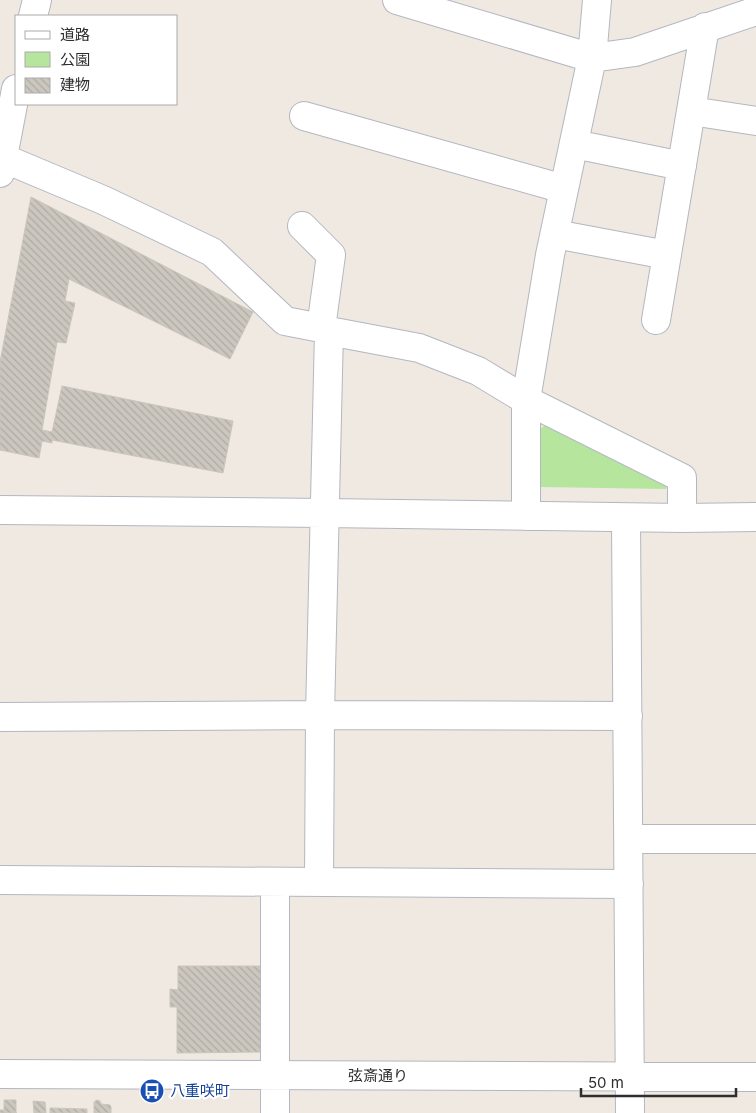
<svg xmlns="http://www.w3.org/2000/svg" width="756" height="1113" viewBox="0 0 756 1113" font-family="Inter,'Noto Sans JP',sans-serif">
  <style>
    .green { fill: #b6e59e }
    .building { fill: url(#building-back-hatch); stroke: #cbc5ba }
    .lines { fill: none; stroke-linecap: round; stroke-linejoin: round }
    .minor-casing { stroke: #b4b7c1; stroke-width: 30 }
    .minor { stroke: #fff; stroke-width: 28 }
    .labels { text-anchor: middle; stroke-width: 4.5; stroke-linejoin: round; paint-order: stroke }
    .street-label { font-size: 15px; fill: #2e2e2e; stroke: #fff }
    .transit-label { font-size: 15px; fill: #164399; stroke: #fff; text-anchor: start }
  </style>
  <defs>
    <pattern id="building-back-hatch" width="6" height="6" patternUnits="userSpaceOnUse" patternTransform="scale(1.25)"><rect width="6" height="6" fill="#cbc7bf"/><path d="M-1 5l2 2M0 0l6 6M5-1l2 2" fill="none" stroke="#afaba4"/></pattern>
  </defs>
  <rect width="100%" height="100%" fill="#efe9e1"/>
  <path class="green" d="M 546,425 L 667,482 L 666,489 L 541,487 L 541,428 Z"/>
  <path class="building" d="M 31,197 L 253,312 L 230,359 L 69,279 L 65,301 L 75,303 L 66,343 L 57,342 L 42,430 L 52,432 L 62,386 L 233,421 L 223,473 L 52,440 L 52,443 L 42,441 L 39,458 L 0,450 L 0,362 Z
    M 178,966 L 264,966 L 264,1052 L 177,1053 L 177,1007 L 170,1007 L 170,989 L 178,990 Z
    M 4,1100 L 16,1100 L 16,1113 L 17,1113 L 0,1113 L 0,1110 L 4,1110 Z
    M 97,1100 L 100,1101 L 101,1104 L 110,1105 L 111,1107 L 111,1113 L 94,1113 L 94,1102 Z
    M 33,1101 L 45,1102 L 46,1113 L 34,1113 Z
    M 50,1108 L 87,1109 L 87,1113 L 50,1113 Z"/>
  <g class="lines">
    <defs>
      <path id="minor" d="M 397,0 L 592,58 L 635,52 L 756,11
        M 33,16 L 37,0
        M 691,111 L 756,121
        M 304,116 L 564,189
        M 574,144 L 682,166
        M 3,158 L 103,200 L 212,252 L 285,321 L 321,328 L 329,331 L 419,348 L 478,371 L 526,400 L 682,478 L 682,518
        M 0,173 L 16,89
        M 302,226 L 331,255 L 321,328
        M 555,234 L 667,255
        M 656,320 L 705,27
        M 0,510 L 325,513 L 682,518 L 756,517
        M 526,516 L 526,400 L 550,255 L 592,58 L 597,0
        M 626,518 L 630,1113
        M 0,717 L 320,715 L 628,716
        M 629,839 L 756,839
        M 0,880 L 629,884
        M 319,881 L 320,715 L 329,331
        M 275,882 L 275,1113
        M 0,1074 L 756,1077"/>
    </defs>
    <use href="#minor" class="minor-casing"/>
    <use href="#minor" class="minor"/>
  </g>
  <defs>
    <symbol id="bus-disc" viewBox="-11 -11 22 22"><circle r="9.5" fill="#1a4fb4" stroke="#fff"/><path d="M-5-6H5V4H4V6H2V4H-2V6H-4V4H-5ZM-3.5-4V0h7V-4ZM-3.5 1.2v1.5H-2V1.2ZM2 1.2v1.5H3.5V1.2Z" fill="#fff"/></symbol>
  </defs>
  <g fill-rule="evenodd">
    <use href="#bus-disc" x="138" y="1077" width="28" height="28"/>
  </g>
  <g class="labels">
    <g class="street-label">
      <text x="378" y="1081">弦斎通り</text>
    </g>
    <g class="transit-label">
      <text x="170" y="1096">八重咲町</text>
    </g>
  </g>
  <rect x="15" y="15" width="162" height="90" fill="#ffffff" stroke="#ababab"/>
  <rect x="25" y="31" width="25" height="8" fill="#ffffff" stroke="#ababab"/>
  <text x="60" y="40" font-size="15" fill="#2e2e2e">道路</text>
  <rect x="25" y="52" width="25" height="15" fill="#b6e59e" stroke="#ababab"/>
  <text x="60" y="65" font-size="15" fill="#2e2e2e">公園</text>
  <rect x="25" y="78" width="25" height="15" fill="url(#building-back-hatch)" stroke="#ababab"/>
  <text x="60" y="90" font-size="15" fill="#2e2e2e">建物</text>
  <path d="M581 1088v8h155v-8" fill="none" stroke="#2e2e2e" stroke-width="2.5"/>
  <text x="588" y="1088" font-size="15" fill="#2e2e2e" stroke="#ffffff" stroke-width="4" paint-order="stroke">50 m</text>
</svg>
